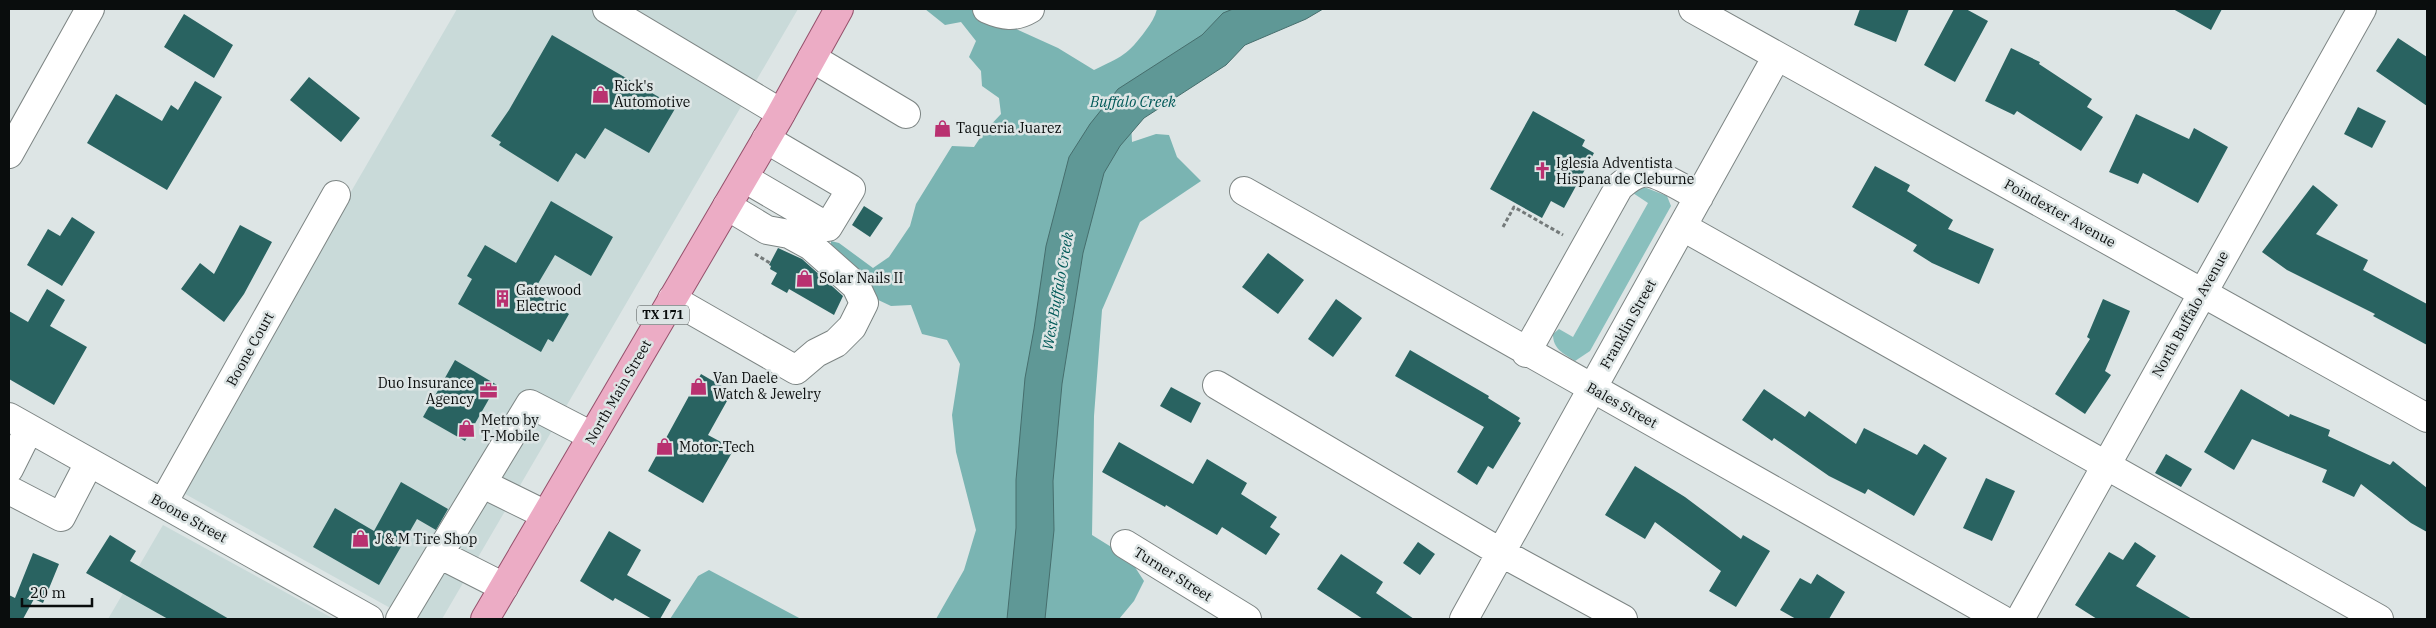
<svg xmlns="http://www.w3.org/2000/svg" width="2436" height="628" viewBox="0 0 2436 628" font-family="'IBM Plex Serif',serif">
  <style>
    .built { fill: #c9dad9 }
    .green { fill: #89bfbd }
    .forest { fill: #7ab4b2 }
    .water { fill: #5f9896; stroke: #466e6d }
    .building { fill: #296361 }
    .lines { fill: none; stroke-linecap: round; stroke-linejoin: round }
    .minor-casing { stroke: #7d8584; stroke-width: 30 }
    .major-casing { stroke: #95516c; stroke-width: 30 }
    .path { stroke: #747a7a; stroke-width: 3; stroke-dasharray: 4 2.5; stroke-linecap: butt }
    .minor { stroke: #fff; stroke-width: 28 }
    .major { stroke: #ecacc5; stroke-width: 28 }
    .labels { text-anchor: middle; stroke-width: 5; stroke-linejoin: round; paint-order: stroke }
    .shield { fill: #dde5e5; stroke: #494e4e; stroke-width: 1 }
    .shield-label { font-size: 12px; font-weight: bold; fill: #0a0d0d }
    .poi-label { font-size: 14px; fill: #0a0d0d; stroke: #dde5e5; text-anchor: start }
    .street-label { font-size: 14px; fill: #0a0d0d; stroke: #dde5e5 }
    .water-label { font-size: 15px; font-style: italic; fill: #015958; stroke: #dde5e5 }
  </style>
  <rect width="100%" height="100%" fill="#dde5e5"/>
  <path class="built" d="M 457,9 L 798,9 L 442,619 L 410,619 L 178,490 Z
    M 163,525 L 334,619 L 108,619 Z"/>
  <path class="green" d="M 1644,187 L 1667,196 L 1671,206 L 1590,351 L 1575,361 C 1563,353 1553,349 1553,334 L 1559,329 L 1573,337 L 1648,203 L 1633,193 L 1634,189 Z"/>
  <path class="forest" d="M 925,9 L 972,9 L 1058,48 L 1094,70 C 1121,57 1128,55 1146,30 C 1151,23 1155,17 1157,9 L 1254,9 L 1131,122 L 1132,142 L 1156,134 L 1169,135 L 1177,157 L 1201,181 L 1140,222 L 1102,310 L 1094,416 L 1092,535 L 1129,558 L 1144,581 L 1134,601 L 1119,619 L 936,619 L 964,570 L 976,530 L 956,452 L 952,415 L 960,364 L 947,340 L 922,334 L 911,305 L 891,306 L 874,298 L 831,254 L 831,241 L 839,243 L 873,268 L 889,257 L 910,226 L 916,204 L 952,146 L 974,147 L 984,132 L 1001,114 L 999,98 L 982,86 L 981,71 L 969,57 L 976,41 L 961,22 L 945,25 Z
    M 709,570 L 801,619 L 670,619 L 698,576 Z"/>
  <path class="water" d="M 1233,9 L 1323,9 L 1306,19 L 1245,45 L 1226,65 L 1144,118 L 1120,146 L 1104,173 L 1083,253 L 1062,384 L 1053,481 L 1054,530 L 1045,619 L 1007,619 L 1016,528 L 1016,480 L 1025,378 L 1034,329 L 1046,246 L 1069,157 L 1090,124 L 1118,89 L 1202,35 L 1223,13 Z"/>
  <path class="building" d="M 1860,9 L 1909,9 L 1896,42 L 1854,25 Z
    M 1954,9 L 1966,9 L 1988,21 L 1955,82 L 1924,65 Z
    M 2173,9 L 2222,9 L 2211,30 Z
    M 184,14 L 233,45 L 214,78 L 164,47 Z
    M 552,35 L 676,107 L 649,153 L 605,128 L 585,159 L 576,153 L 558,182 L 499,145 L 501,142 L 491,136 L 509,110 Z
    M 2398,38 L 2427,57 L 2427,106 L 2376,71 Z
    M 2011,48 L 2040,62 L 2039,64 L 2092,99 L 2087,107 L 2103,117 L 2081,151 L 2017,111 L 2014,115 L 1985,101 Z
    M 309,77 L 360,118 L 341,142 L 290,100 Z
    M 195,81 L 222,97 L 167,190 L 87,143 L 116,94 L 162,121 L 171,105 L 178,110 Z
    M 2358,107 L 2386,121 L 2372,148 L 2344,134 Z
    M 1533,111 L 1585,140 L 1582,146 L 1594,153 L 1564,208 L 1551,201 L 1542,218 L 1490,189 Z
    M 2136,114 L 2189,139 L 2194,128 L 2228,147 L 2198,203 L 2143,173 L 2138,184 L 2109,172 Z
    M 1875,166 L 1910,185 L 1907,191 L 1953,220 L 1948,229 L 1994,249 L 1979,284 L 1932,263 L 1913,251 L 1917,245 L 1852,207 Z
    M 2313,185 L 2338,205 L 2316,234 L 2368,260 L 2363,270 L 2427,304 L 2427,345 L 2373,316 L 2375,314 L 2287,270 L 2262,252 Z
    M 551,201 L 613,237 L 591,276 L 555,255 L 533,292 L 569,314 L 553,342 L 548,339 L 541,352 L 458,304 L 472,279 L 467,276 L 485,245 L 516,263 Z
    M 864,206 L 883,218 L 870,237 L 852,225 Z
    M 72,217 L 95,232 L 62,286 L 27,265 L 48,229 L 60,236 Z
    M 240,225 L 272,242 L 244,294 L 224,322 L 181,289 L 200,263 L 214,274 Z
    M 778,248 L 802,259 L 843,296 L 834,315 L 789,289 L 787,293 L 771,284 L 777,273 L 770,269 L 771,266 L 769,265 Z
    M 1268,253 L 1304,280 L 1278,314 L 1242,287 Z
    M 47,289 L 65,300 L 50,326 L 87,347 L 54,405 L 9,379 L 9,311 L 28,322 Z
    M 1336,299 L 1362,318 L 1333,357 L 1308,339 Z
    M 2103,299 L 2130,311 L 2105,371 L 2111,375 L 2085,414 L 2055,394 L 2090,339 L 2087,337 Z
    M 1410,350 L 1489,396 L 1488,398 L 1520,418 L 1518,421 L 1521,423 L 1493,469 L 1488,466 L 1477,485 L 1457,472 L 1484,427 L 1395,376 Z
    M 455,360 L 497,385 L 465,441 L 423,417 Z
    M 701,374 L 732,392 L 708,435 L 734,449 L 703,503 L 648,471 Z
    M 1171,387 L 1201,403 L 1191,423 L 1160,406 Z
    M 1764,389 L 1805,417 L 1809,411 L 1856,444 L 1864,428 L 1917,455 L 1924,444 L 1947,458 L 1914,516 L 1868,489 L 1865,494 L 1829,476 L 1774,438 L 1772,441 L 1742,420 Z
    M 2241,389 L 2289,417 L 2290,414 L 2330,430 L 2328,436 L 2390,465 L 2393,461 L 2427,488 L 2427,532 L 2411,523 L 2361,484 L 2354,497 L 2322,482 L 2327,470 L 2252,439 L 2234,470 L 2204,452 Z
    M 1119,442 L 1193,484 L 1207,459 L 1247,483 L 1241,494 L 1277,517 L 1270,527 L 1280,534 L 1266,555 L 1222,527 L 1217,535 L 1166,505 L 1165,507 L 1102,472 Z
    M 2166,454 L 2192,469 L 2181,487 L 2155,473 Z
    M 1635,466 L 1685,497 L 1741,539 L 1743,535 L 1770,551 L 1736,607 L 1709,591 L 1721,571 L 1655,522 L 1645,539 L 1605,515 Z
    M 1986,478 L 2015,491 L 1992,541 L 1963,528 Z
    M 401,482 L 448,509 L 436,530 L 417,519 L 379,585 L 313,547 L 335,508 L 374,531 Z
    M 609,531 L 641,550 L 627,575 L 671,600 L 660,619 L 652,619 L 615,598 L 613,601 L 580,581 Z
    M 110,535 L 136,551 L 130,561 L 229,619 L 168,619 L 86,573 Z
    M 1418,542 L 1435,554 L 1420,575 L 1403,563 Z
    M 2135,542 L 2156,556 L 2136,586 L 2192,619 L 2097,619 L 2075,605 L 2109,552 L 2123,560 Z
    M 33,553 L 59,564 L 43,603 L 34,599 L 23,619 L 9,619 L 9,595 L 15,598 Z
    M 1341,554 L 1383,582 L 1376,593 L 1414,619 L 1363,619 L 1317,589 Z
    M 1817,574 L 1845,592 L 1829,619 L 1796,619 L 1780,610 L 1800,578 L 1811,584 Z"/>
  <g class="lines">
    <defs>
      <path id="minor" d="M 607,9 L 781,113
        M 987,9 C 1003,16 1015,18 1030,9
        M 1693,9 L 2427,418
        M 812,58 L 906,114
        M 9,154 L 90,9
        M 744,178 L 828,227 L 851,189 L 766,139
        M 1244,191 L 2001,619
        M 1683,227 L 2379,619
        M 672,299 L 796,370 L 816,353 L 836,343 L 852,327 L 864,303 L 856,286 L 811,246 L 789,234 L 767,230 L 727,206
        M 1526,353 L 1619,187 C 1626,181 1632,175 1642,173 C 1655,170 1687,191 1699,197
        M 1217,385 L 1500,552 L 1623,619
        M 9,417 L 369,619
        M 9,469 L 29,429
        M 483,484 L 546,515
        M 9,490 L 61,517 L 89,463
        M 163,503 L 336,195
        M 1125,544 L 1247,619
        M 439,554 L 530,404 L 592,436
        M 400,619 L 439,554 L 504,587
        M 1464,619 L 1777,56
        M 2020,619 L 2362,9"/>
      <path id="major" d="M 485,619 L 778,119 L 839,9"/>
    </defs>
    <use href="#minor" class="minor-casing"/>
    <use href="#major" class="major-casing"/>
    <path class="path" d="M 1503,227 L 1514,207 L 1563,235
      M 755,254 L 770,263"/>
    <use href="#minor" class="minor"/>
    <use href="#major" class="major"/>
  </g>
  <defs>
    <symbol id="shop-bare" viewBox="-9 -9 18 18"><path d="M-5-2.5h2.3a2.7 3.5 0 0 1 5.4 0H5L5.5 6h-11ZM-1.5-2.5h3a1.5 2.3 0 0 0-3 0Z" fill="#b93170" stroke="#dde5e5" stroke-width="2.5" paint-order="stroke"/></symbol>
    <symbol id="church-bare" viewBox="-9 -9 18 18"><path d="M-1.2-6h2.4v3.5h3.3v2.4h-3.3V6h-2.4V-.1h-3.3v-2.4h3.3Z" fill="#b93170" stroke="#dde5e5" stroke-width="2.5" paint-order="stroke"/></symbol>
    <symbol id="building-bare" viewBox="-9 -9 18 18"><path d="M-4-6H4V6H1V3H-1V6H-4ZM-2.5-4.3h1.7v1.8h-1.7ZM.8-4.3h1.7v1.8H.8ZM-2.5-1h1.7V.8h-1.7ZM.8-1h1.7V.8H.8Z" fill="#b93170" stroke="#dde5e5" stroke-width="2.5" paint-order="stroke"/></symbol>
    <symbol id="office-bare" viewBox="-9 -9 18 18"><path d="M-6-3h4V-5.5h4V-3h4V5H-6ZM-1-4.5V-3h2v-1.5ZM-6 0V1H6V0Z" fill="#b93170" stroke="#dde5e5" stroke-width="2.5" paint-order="stroke"/></symbol>
  </defs>
  <g fill-rule="evenodd">
    <use href="#shop-bare" x="588" y="82" width="25" height="25"/>
    <use href="#shop-bare" x="930" y="116" width="25" height="25"/>
    <use href="#church-bare" x="1530" y="158" width="25" height="25"/>
    <use href="#shop-bare" x="792" y="266" width="25" height="25"/>
    <use href="#building-bare" x="490" y="286" width="25" height="25"/>
    <use href="#shop-bare" x="686" y="374" width="25" height="25"/>
    <use href="#office-bare" x="476" y="378" width="25" height="25"/>
    <use href="#shop-bare" x="454" y="416" width="25" height="25"/>
    <use href="#shop-bare" x="652" y="434" width="25" height="25"/>
    <use href="#shop-bare" x="348" y="526" width="25" height="25"/>
  </g>
  <g class="labels">
    <rect class="shield" x="637" y="305.5" width="52" height="19" rx="4"/>
    <g class="shield-label">
      <text x="663" y="319">TX 171</text>
    </g>
    <g class="poi-label">
      <text x="614" y="91">Rick's<tspan x="614" dy="16">Automotive</tspan></text>
      <text x="956" y="133">Taqueria Juarez</text>
      <text x="1556" y="168">Iglesia Adventista<tspan x="1556" dy="16">Hispana de Cleburne</tspan></text>
      <text x="819" y="283">Solar Nails II</text>
      <text x="516" y="295">Gatewood<tspan x="516" dy="16">Electric</tspan></text>
      <text x="713" y="383">Van Daele<tspan x="713" dy="16">Watch &amp; Jewelry</tspan></text>
      <text x="474" y="388" text-anchor="end">Duo Insurance<tspan x="474" dy="16">Agency</tspan></text>
      <text x="481" y="425">Metro by<tspan x="481" dy="16">T-Mobile</tspan></text>
      <text x="679" y="452">Motor-Tech</text>
      <text x="375" y="544">J &amp; M Tire Shop</text>
    </g>
    <g class="street-label">
      <text transform="translate(2060 213) rotate(29)" y="5">Poindexter Avenue</text>
      <text transform="translate(2190 314) rotate(-61)" y="5">North Buffalo Avenue</text>
      <text transform="translate(1628 324) rotate(-61)" y="5">Franklin Street</text>
      <text transform="translate(250 349) rotate(-61)" y="5">Boone Court</text>
      <text transform="translate(618 392) rotate(-60)" y="5">North Main Street</text>
      <text transform="translate(1622 405) rotate(29)" y="5">Bales Street</text>
      <text transform="translate(189 518) rotate(29)" y="5">Boone Street</text>
      <text transform="translate(1173 574) rotate(32)" y="5">Turner Street</text>
    </g>
    <g class="water-label">
      <text x="1133" y="107">Buffalo Creek</text>
      <text transform="translate(1058 291) rotate(-80)" y="5">West Buffalo Creek</text>
    </g>
  </g>
  <rect width="2436" height="628" fill="none" stroke="#0a0d0d" stroke-width="20"/>
  <path d="M22 598v8h70v-8" fill="none" stroke="#0a0d0d" stroke-width="2.5"/>
  <text x="30" y="598" font-size="15" fill="#0a0d0d" stroke="#dde5e5" stroke-width="4" paint-order="stroke">20 m</text>
</svg>
